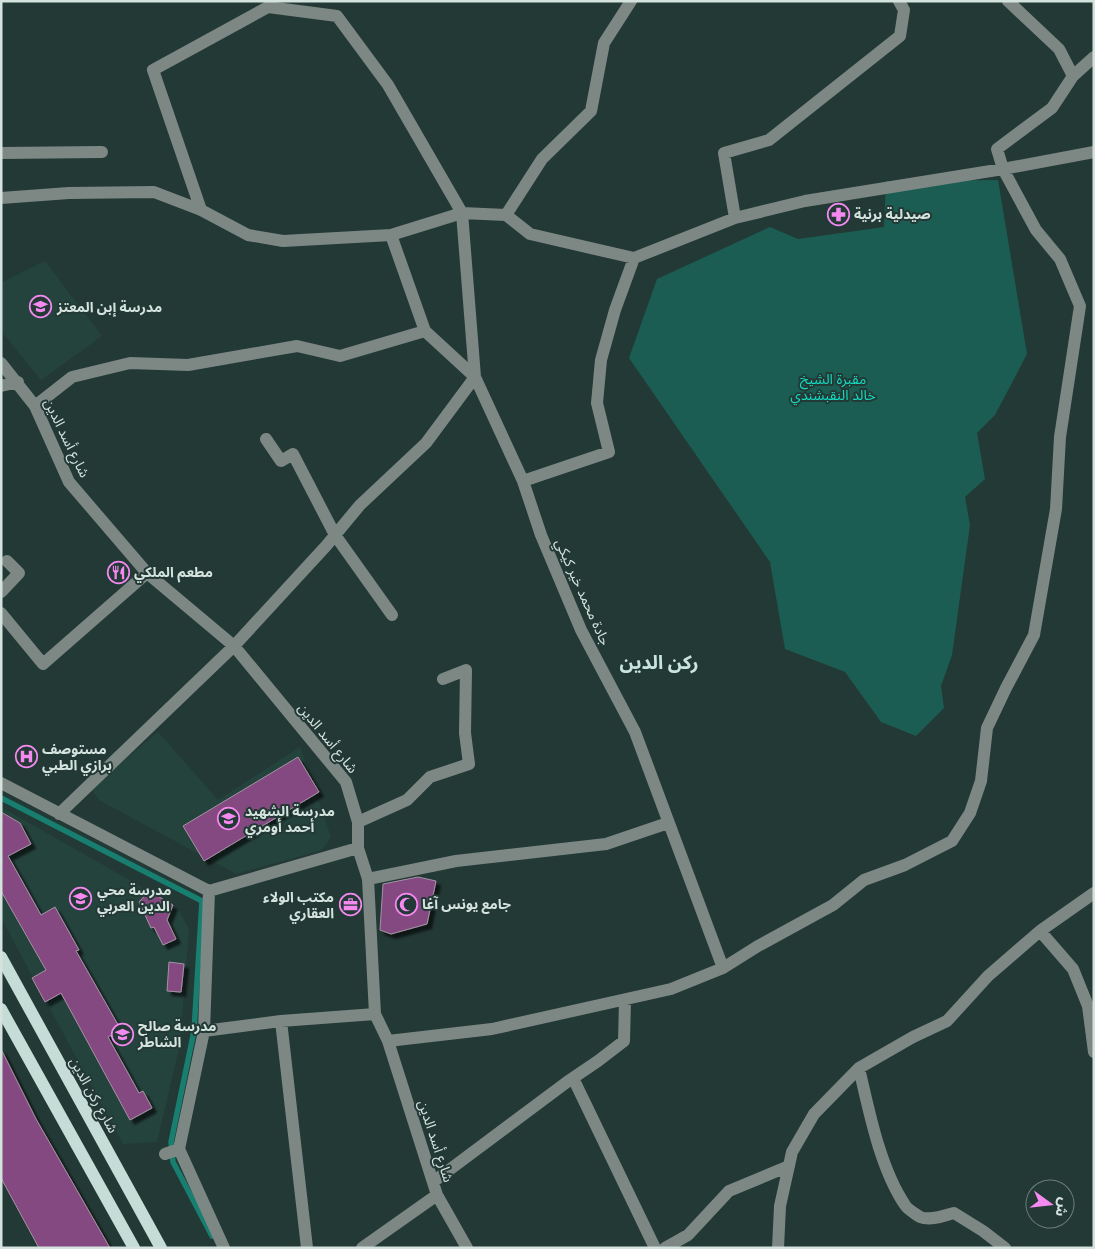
<svg xmlns="http://www.w3.org/2000/svg" width="1095" height="1249" viewBox="0 0 1095 1249" font-family="'DM Sans','Noto Sans Arabic',sans-serif">
  <style>
    .built { fill: #25433d }
    .green { fill: #1b5d52 }
    .lines { fill: none; stroke-linecap: round; stroke-linejoin: round }
    .stream { stroke: #187e6f; stroke-width: 5.5 }
    .building { fill: #854882; stroke: #a493a3; filter: url(#shadow) }
    .minor { stroke: #7d8885; stroke-width: 12 }
    .major { stroke: #c6dcd7; stroke-width: 12 }
    .labels { text-anchor: middle; stroke-width: 4; stroke-linejoin: round; paint-order: stroke }
    .poi-label { font-size: 14px; font-weight: bold; fill: #d5e3df; stroke: #233935; text-anchor: start }
    .park-label { font-size: 14px; fill: #12dbc1; stroke: #233935 }
    .street-label { font-size: 14px; fill: #d5e3df; stroke: #233935 }
    .district-label { font-size: 19px; font-weight: bold; fill: #c9e4de; stroke: #233935 }
  </style>
  <defs>
    <filter id="shadow"><feDropShadow dx="4.5" dy="4.5" stdDeviation="1" flood-color="#0009"/></filter>
  </defs>
  <rect width="100%" height="100%" fill="#233935"/>
  <path class="built" d="M 45,261 L 102,336 L 41,380 L 1,331 L 1,283 Z
    M 158,732 L 218,800 L 300,747 L 331,837 L 322,850 L 236,874 L 99,800 L 91,788 Z
    M 1,807 L 177,907 L 189,929 L 180,1044 L 157,1142 L 123,1144 L 1,918 Z"/>
  <path class="green" d="M 998,180 L 1027,354 L 995,415 L 977,433 L 985,479 L 965,497 L 970,525 L 952,655 L 941,686 L 944,708 L 916,736 L 881,722 L 845,672 L 785,649 L 770,562 L 629,358 L 657,279 L 770,227 L 798,239 L 884,227 L 886,181 Z"/>
  <g class="lines">
    <path class="stream" d="M 1,798 L 202,901 L 194,1031 L 171,1142 L 173,1162 L 212,1236"/>
  </g>
  <path class="building" d="M 298,757 L 319,792 L 204,861 L 183,826 Z
    M 1,812 L 20,823 L 31,844 L 8,856 L 41,915 L 55,907 L 79,950 L 76,951 L 121,1030 L 108,1037 L 139,1093 L 143,1091 L 152,1108 L 130,1120 L 61,993 L 45,1002 L 32,978 L 46,970 L 1,891 Z
    M 418,877 L 436,881 L 427,924 L 391,934 L 380,930 L 383,884 Z
    M 149,891 L 173,905 L 167,920 L 176,939 L 163,945 L 154,927 L 151,928 L 139,902 Z
    M 169,962 L 184,964 L 181,992 L 167,991 Z
    M 1,1049 L 36,1119 L 110,1248 L 39,1248 L 1,1178 Z"/>
  <g class="lines">
    <path class="minor" d="M 1073,76 L 1094,57
      M 1,153 L 102,152
      M 1,198 L 69,193 L 154,192 L 201,210 L 248,235 L 283,241 L 391,235 L 462,213 L 506,215 L 530,234 L 634,258 L 735,218 L 805,201 L 1003,169 L 1094,152
      M 506,215 L 542,159 L 591,111 L 604,43 L 631,1
      M 735,218 L 724,153 L 769,140 L 900,36 L 904,10 L 899,1
      M 391,235 L 425,331 L 475,377 L 523,481 L 541,535 L 581,630 L 635,732 L 723,968
      M 1,363 L 35,406 L 69,482 L 147,573 L 234,646 L 346,782 L 358,822 L 358,848 L 368,879 L 375,1014 L 388,1041 L 437,1195 L 467,1248
      M 1,386 L 18,382
      M 35,406 L 72,377 L 130,363 L 188,365 L 297,346 L 340,356 L 425,331
      M 266,439 L 281,461 L 293,454 L 335,535 L 392,615
      M 523,481 L 609,452 L 597,403 L 601,360 L 615,310 L 634,258
      M 1,592 L 19,573 L 7,561
      M 1,613 L 43,664 L 147,573
      M 1,783 L 209,891 L 358,848
      M 59,814 L 234,646 L 326,546 L 360,505 L 426,443 L 475,377 L 462,213 L 388,85 L 337,16 L 268,7 L 153,70 L 201,210
      M 358,822 L 407,800 L 430,777 L 469,764 L 465,733 L 466,670 L 443,679
      M 368,879 L 456,861 L 606,844 L 668,823
      M 209,891 L 204,1031 L 179,1149 L 224,1248
      M 1040,931 L 1073,969 L 1088,1006 L 1094,1052
      M 281,1021 L 307,1248
      M 204,1031 L 281,1021 L 375,1014
      M 388,1041 L 492,1029 L 671,989 L 723,968 L 758,946 L 833,905 L 864,880 L 905,865 L 952,841 L 970,813 L 981,781 L 987,728 L 1006,688 L 1034,635 L 1056,509 L 1060,437 L 1080,306 L 1060,259 L 1036,230 L 1003,169 L 997,149 L 1052,108 L 1073,76 L 1059,49 L 1008,1
      M 859,1068 C 869,1111 880,1168 905,1205 C 908,1210 916,1214 920,1217 C 930,1221 944,1216 954,1213 L 983,1231 L 1005,1248
      M 573,1078 L 655,1248
      M 165,1154 L 179,1149
      M 433,1182 L 567,1082 L 598,1061 L 624,1041 L 625,1000
      M 362,1248 L 437,1195
      M 665,1248 L 688,1235 L 729,1191 L 789,1166
      M 778,1248 L 780,1206 L 792,1152 L 814,1114 L 859,1068 L 913,1037 L 947,1021 L 988,976 L 1040,931 L 1094,893"/>
    <path class="major" d="M 1,957 L 161,1248
      M 1,1009 L 134,1248"/>
  </g>
  <defs>
    <symbol id="pharmacy-ring" viewBox="-11 -11 22 22"><circle r="9.5" fill="#233935" stroke="#f489f0" stroke-width="1.5"/><path d="M-2-6h4v4h4v4h-4v4h-4v-4h-4v-4h4Z" fill="#f489f0"/></symbol>
    <symbol id="school-ring" viewBox="-11 -11 22 22"><circle r="9.5" fill="#233935" stroke="#f489f0" stroke-width="1.5"/><path d="M0-5L7-2L0 1L-7-2ZM-4 1L0 2.5L4 1V4Q0 6-4 4Z" fill="#f489f0"/></symbol>
    <symbol id="restaurant-ring" viewBox="-11 -11 22 22"><circle r="9.5" fill="#233935" stroke="#f489f0" stroke-width="1.5"/><path d="M-5-6h1v4h1v-4h1v4h1v-4h1v5L-1.5 .5V6h-2V.5L-5-1ZM5-6V6H3V1.5H1.5Q1.5-4 5-6Z" fill="#f489f0"/></symbol>
    <symbol id="hospital-ring" viewBox="-11 -11 22 22"><circle r="9.5" fill="#233935" stroke="#f489f0" stroke-width="1.5"/><path d="M-5-5h3v3.5h4V-5h3V5h-3V1.5h-4V5h-3Z" fill="#f489f0"/></symbol>
    <symbol id="mosque-ring" viewBox="-11 -11 22 22"><circle r="9.5" fill="#233935" stroke="#f489f0" stroke-width="1.5"/><path d="M3.5-4.9A6 6 0 1 0 3.5 4.9A5 5 0 1 1 3.5-4.9Z" fill="#f489f0"/></symbol>
    <symbol id="office-ring" viewBox="-11 -11 22 22"><circle r="9.5" fill="#233935" stroke="#f489f0" stroke-width="1.5"/><path d="M-6-3h4V-5.5h4V-3h4V5H-6ZM-1-4.5V-3h2v-1.5ZM-6 0V1H6V0Z" fill="#f489f0"/></symbol>
  </defs>
  <g fill-rule="evenodd">
    <use href="#pharmacy-ring" x="826" y="202" width="25" height="25"/>
    <use href="#school-ring" x="28" y="294" width="25" height="25"/>
    <use href="#restaurant-ring" x="106" y="560" width="25" height="25"/>
    <use href="#hospital-ring" x="14" y="744" width="25" height="25"/>
    <use href="#school-ring" x="216" y="806" width="25" height="25"/>
    <use href="#school-ring" x="68" y="886" width="25" height="25"/>
    <use href="#mosque-ring" x="394" y="892" width="25" height="25"/>
    <use href="#office-ring" x="338" y="892" width="25" height="25"/>
    <use href="#school-ring" x="110" y="1022" width="25" height="25"/>
  </g>
  <g class="labels">
    <g class="poi-label">
      <text x="854" y="219">صيدلية برنية</text>
      <text x="57" y="312">مدرسة إبن المعتز</text>
      <text x="134" y="577">مطعم الملكي</text>
      <text x="42" y="754">مستوصف<tspan x="42" dy="16">برازي الطبي</tspan></text>
      <text x="245" y="816">مدرسة الشهيد<tspan x="245" dy="16">أحمد أومري</tspan></text>
      <text x="97" y="895">مدرسة محي<tspan x="97" dy="16">الدين العربي</tspan></text>
      <text x="334" y="902" text-anchor="end">مكتب الولاء<tspan x="334" dy="16">العقاري</tspan></text>
      <text x="422" y="909">جامع يونس آغا</text>
      <text x="138" y="1031">مدرسة صالح<tspan x="138" dy="16">الشاطر</tspan></text>
    </g>
    <g class="park-label">
      <text x="833" y="384">مقبرة الشيخ<tspan x="833" dy="16">خالد النقبشندي</tspan></text>
    </g>
    <g class="street-label">
      <text transform="translate(67 438) rotate(64)" y="5">شارع أسد الدين</text>
      <text transform="translate(583 592) rotate(66)" y="5">جادة محمد خير كيكي</text>
      <text transform="translate(328 738) rotate(51)" y="5">شارع أسد الدين</text>
      <text transform="translate(94 1095) rotate(61)" y="5">شارع ركن الدين</text>
      <text transform="translate(436 1141) rotate(72)" y="5">شارع أسد الدين</text>
    </g>
    <g class="district-label">
      <text x="659" y="669">ركن الدين</text>
    </g>
  </g>
  <rect width="1095" height="1249" fill="none" stroke="#d5e3df" stroke-width="5"/>
  <g transform="translate(1050 1204) rotate(105)"><circle r="24" fill="#233935" stroke="#6a7d79"/>
  <path d="M0-4L9 19L0 12L-9 19Z" fill="#f489f0"/>
  <text y="-8" font-size="14" font-weight="bold" text-anchor="middle" fill="#d5e3df">ش</text>
  </g>
</svg>
